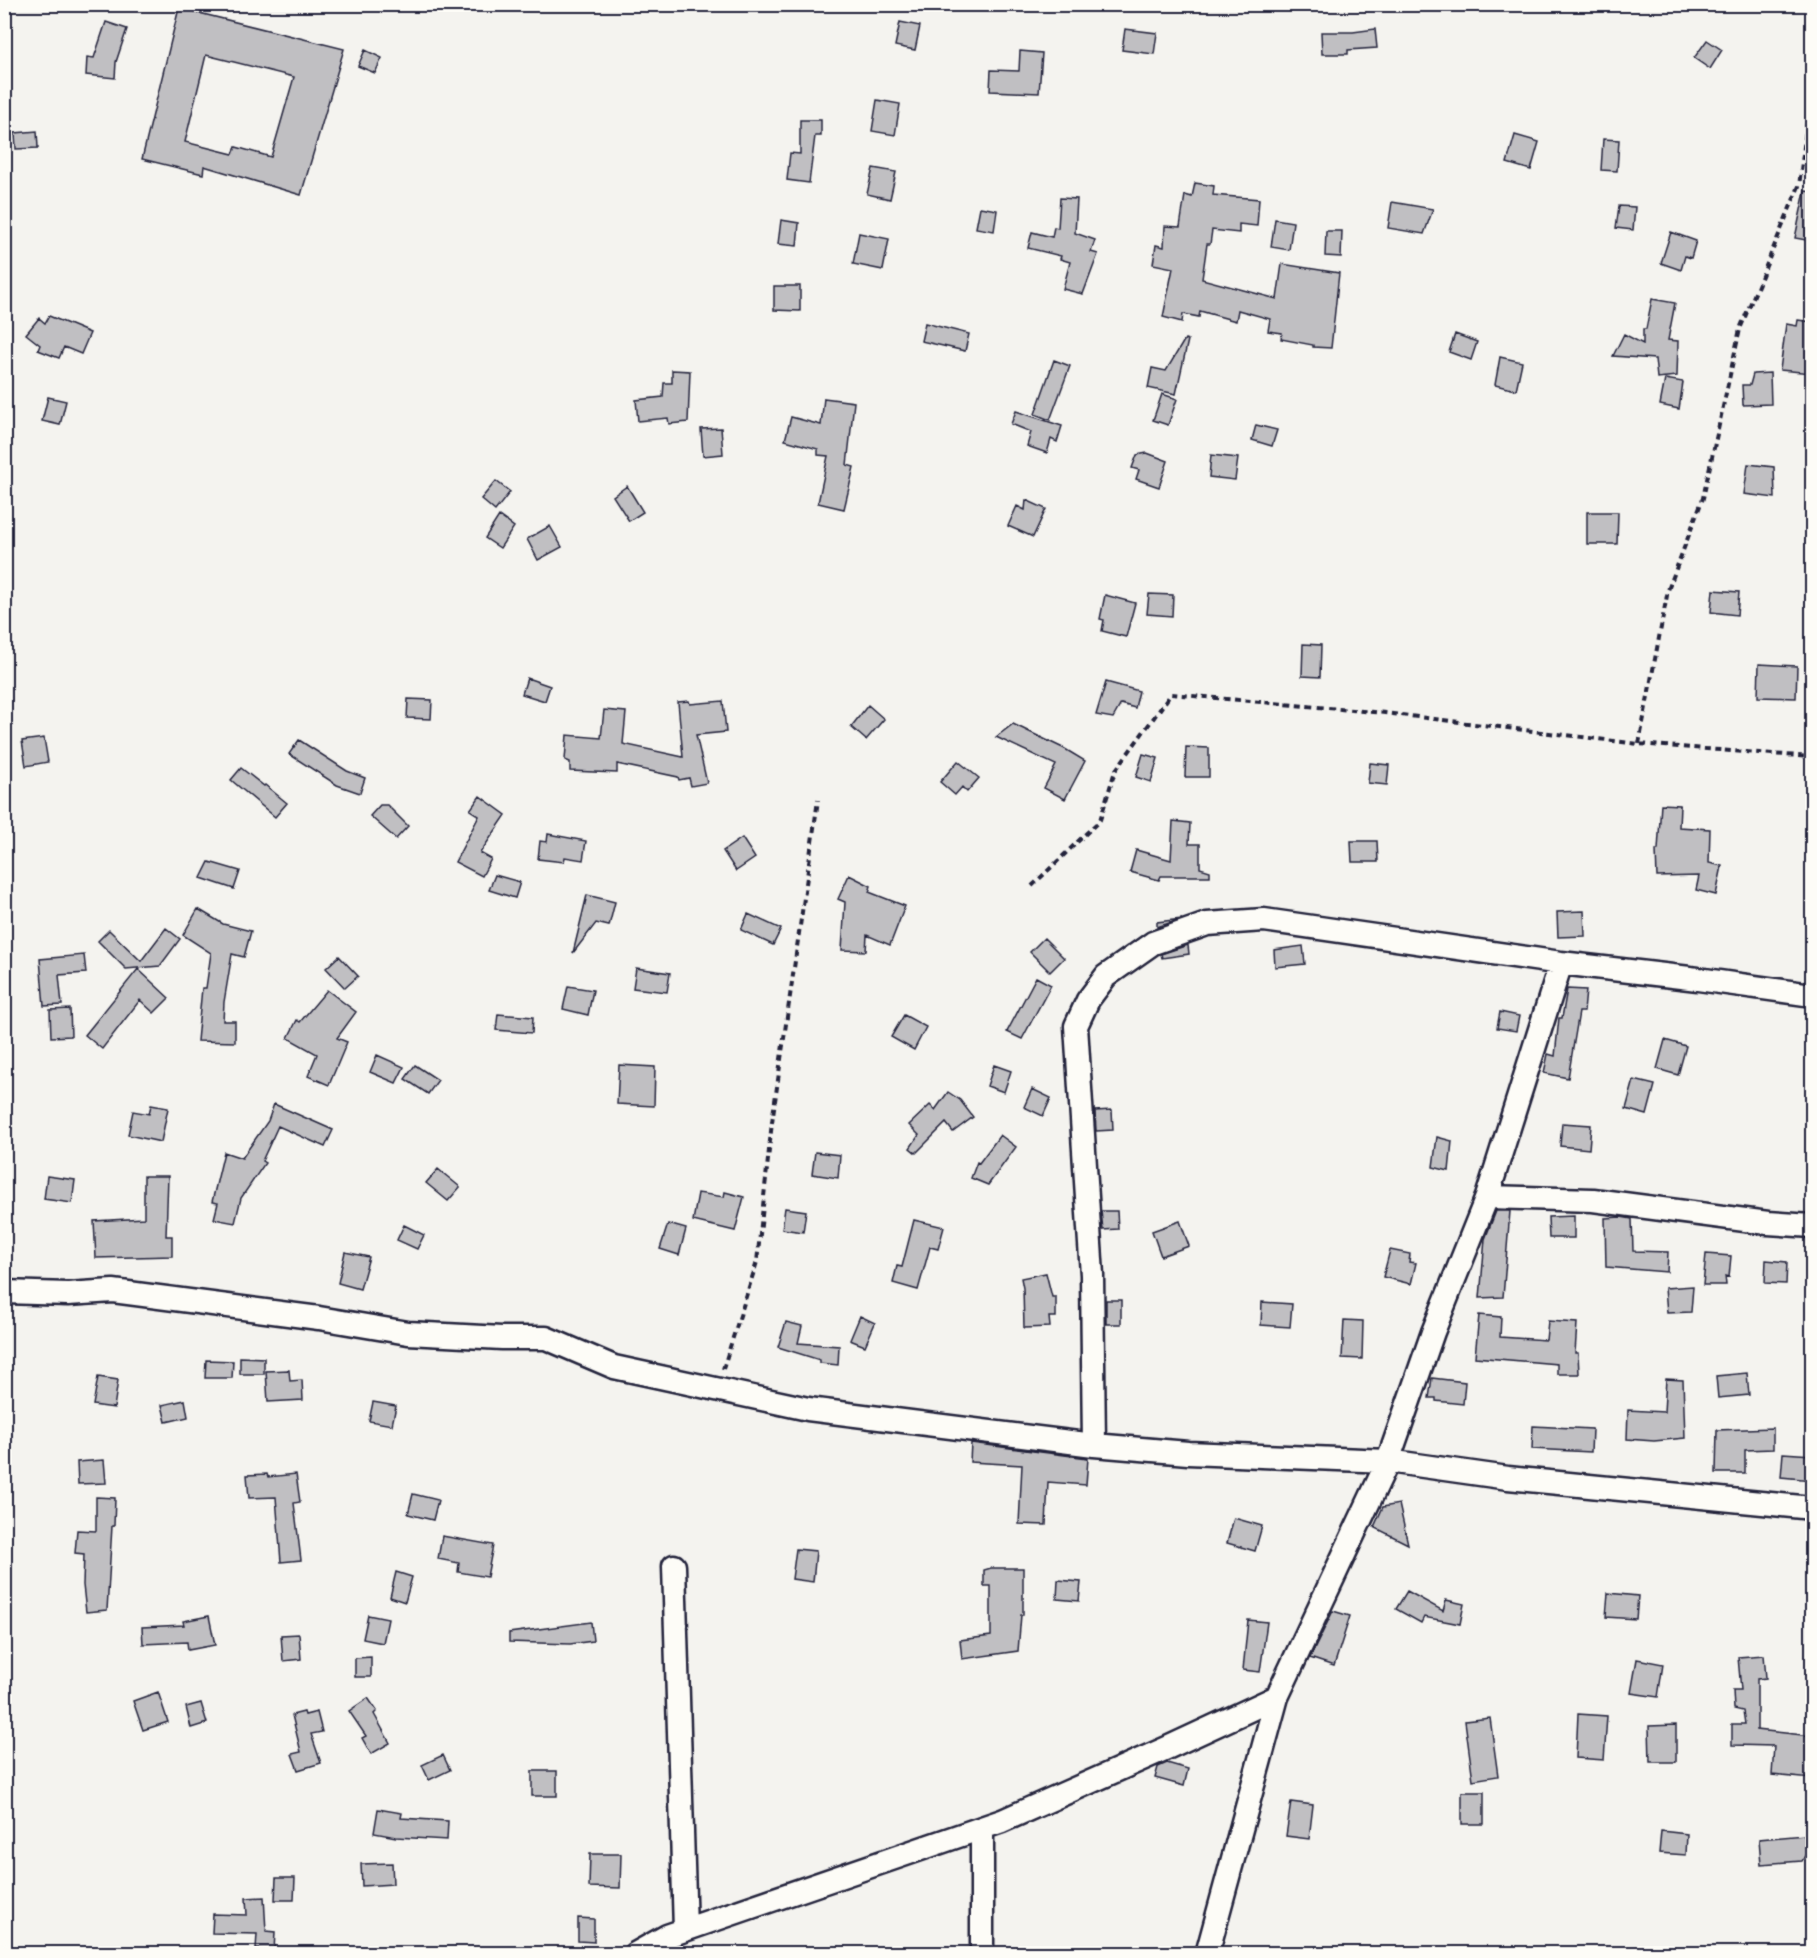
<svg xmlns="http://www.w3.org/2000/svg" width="1817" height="1958" viewBox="0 0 1817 1958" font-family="Caveat,sans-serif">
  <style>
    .building { fill: #c0bfc2; stroke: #22223b; stroke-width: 1.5; fill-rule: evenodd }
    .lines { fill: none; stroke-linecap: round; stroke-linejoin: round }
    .minor-casing { stroke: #22223b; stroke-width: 27 }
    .path { stroke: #22223b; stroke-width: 4; stroke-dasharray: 6 4.5; stroke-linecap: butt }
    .minor { stroke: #fdfcf7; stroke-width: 22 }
  </style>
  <rect width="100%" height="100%" fill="#f4f3ef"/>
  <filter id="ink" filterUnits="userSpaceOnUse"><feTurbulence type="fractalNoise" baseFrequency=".0167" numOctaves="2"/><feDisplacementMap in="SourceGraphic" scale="12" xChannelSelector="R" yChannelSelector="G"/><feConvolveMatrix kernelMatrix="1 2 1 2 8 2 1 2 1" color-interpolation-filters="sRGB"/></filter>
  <g filter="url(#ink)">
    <path class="building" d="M 179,8 L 344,49 L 301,195 L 204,166 L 203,174 L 142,159 ZM 206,55 L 294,77 L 271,157 L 236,147 L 233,154 L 185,142 Z
      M 106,22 L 127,29 L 116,62 L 115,78 L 86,75 L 87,57 L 94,58 Z
      M 900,22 L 920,26 L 915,50 L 895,46 Z
      M 1125,29 L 1157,33 L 1154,54 L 1122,50 Z
      M 1375,29 L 1377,48 L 1348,50 L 1348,54 L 1322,54 L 1321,32 L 1353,32 Z
      M 1707,40 L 1722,50 L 1710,69 L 1694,58 Z
      M 365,50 L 382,58 L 375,73 L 358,66 Z
      M 1020,51 L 1042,53 L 1039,93 L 990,91 L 991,70 L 1019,71 Z
      M 877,100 L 900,104 L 895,135 L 872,131 Z
      M 800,120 L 821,120 L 821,136 L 815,136 L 809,183 L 787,180 L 790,153 L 800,154 Z
      M 37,131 L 38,148 L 16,149 L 15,133 Z
      M 1515,135 L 1539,142 L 1531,170 L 1507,163 Z
      M 1603,139 L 1619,140 L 1617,171 L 1601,170 Z
      M 873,168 L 896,172 L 890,199 L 867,194 Z
      M 1195,183 L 1214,186 L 1213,195 L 1259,199 L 1257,226 L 1239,224 L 1239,233 L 1212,230 L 1210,244 L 1207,244 L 1202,279 L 1277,299 L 1282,264 L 1339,273 L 1331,348 L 1313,347 L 1313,345 L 1281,339 L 1282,333 L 1268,331 L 1270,319 L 1238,310 L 1236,321 L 1200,311 L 1199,317 L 1183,314 L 1182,322 L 1163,317 L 1173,268 L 1153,264 L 1156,245 L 1164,247 L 1165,226 L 1180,227 L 1185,195 L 1192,197 Z
      M 1805,191 L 1812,192 L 1812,241 L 1795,238 Z
      M 1060,198 L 1077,199 L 1075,233 L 1095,240 L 1091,252 L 1098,254 L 1083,294 L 1063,289 L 1070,262 L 1060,259 L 1061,256 L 1028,248 L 1032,232 L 1052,237 L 1054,227 L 1058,228 Z
      M 1392,202 L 1433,209 L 1424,234 L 1388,228 Z
      M 1619,206 L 1635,207 L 1633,230 L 1616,228 Z
      M 980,207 L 997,210 L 994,231 L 976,228 Z
      M 1275,219 L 1293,222 L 1289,250 L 1271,247 Z
      M 781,220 L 799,223 L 797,246 L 778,244 Z
      M 1326,231 L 1342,231 L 1341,257 L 1325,256 Z
      M 1671,232 L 1696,241 L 1691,258 L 1685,256 L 1681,270 L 1661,263 Z
      M 859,233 L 889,239 L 883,270 L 853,264 Z
      M 774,286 L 800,286 L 800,311 L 774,310 Z
      M 1652,299 L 1675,303 L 1668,340 L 1678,341 L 1677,376 L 1657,378 L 1655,359 L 1613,356 L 1624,334 L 1643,344 L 1643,329 L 1646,329 Z
      M 49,316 L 90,333 L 81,354 L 64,347 L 59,358 L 38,350 L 40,345 L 26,334 L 39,318 L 45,323 Z
      M 1798,320 L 1812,322 L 1812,373 L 1780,370 L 1786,324 L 1797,326 Z
      M 925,323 L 969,334 L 965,351 L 921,341 Z
      M 1455,334 L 1477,342 L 1471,360 L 1449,352 Z
      M 1185,339 L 1188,340 L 1176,394 L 1148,388 L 1152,368 L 1166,371 Z
      M 1500,357 L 1522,362 L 1516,390 L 1495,385 Z
      M 1054,360 L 1070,366 L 1050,420 L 1035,414 Z
      M 672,370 L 690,371 L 688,422 L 669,424 L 668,418 L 638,421 L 636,400 L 663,397 L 664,383 L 672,383 Z
      M 1770,373 L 1771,404 L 1743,405 L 1742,385 L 1750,385 L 1753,374 Z
      M 1665,379 L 1683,382 L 1679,409 L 1660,405 Z
      M 1162,394 L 1177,399 L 1168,425 L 1153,420 Z
      M 48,397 L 66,401 L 60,425 L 42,421 Z
      M 824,398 L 854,402 L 847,465 L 854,467 L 844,509 L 818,503 L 828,456 L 818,455 L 818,449 L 785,440 L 791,417 L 821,425 Z
      M 1016,411 L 1062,426 L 1057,442 L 1051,439 L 1047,453 L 1027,446 L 1031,432 L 1011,424 Z
      M 1256,425 L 1277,430 L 1272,446 L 1252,440 Z
      M 721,428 L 723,454 L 703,456 L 701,429 Z
      M 1147,453 L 1168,461 L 1159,487 L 1136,479 L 1139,470 L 1132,468 L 1137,455 Z
      M 1211,455 L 1238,458 L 1235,480 L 1209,477 Z
      M 1748,464 L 1774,467 L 1775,498 L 1744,494 Z
      M 496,481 L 510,492 L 495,511 L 481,499 Z
      M 627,486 L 643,512 L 629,521 L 613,496 Z
      M 1026,500 L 1046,509 L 1033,537 L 1008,526 L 1017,506 L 1025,510 Z
      M 1587,512 L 1618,512 L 1617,544 L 1587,544 Z
      M 499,516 L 514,527 L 500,548 L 485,538 Z
      M 550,526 L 562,547 L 538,560 L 527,539 Z
      M 1713,590 L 1739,592 L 1737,615 L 1711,612 Z
      M 1149,594 L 1173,595 L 1172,616 L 1147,614 Z
      M 1105,595 L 1135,603 L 1126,637 L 1102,631 L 1104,620 L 1100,619 Z
      M 1303,644 L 1321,645 L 1320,677 L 1302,676 Z
      M 1759,664 L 1797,666 L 1796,698 L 1758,697 Z
      M 527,678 L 550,686 L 545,701 L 522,694 Z
      M 1106,682 L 1139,691 L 1135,708 L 1121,704 L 1113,718 L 1096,715 Z
      M 408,699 L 432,700 L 431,719 L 407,718 Z
      M 689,701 L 690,704 L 723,701 L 726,732 L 696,735 L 707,783 L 691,786 L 689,778 L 679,780 L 678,777 L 617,764 L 617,773 L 570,771 L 570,762 L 565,760 L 567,735 L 601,738 L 604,710 L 626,712 L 623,744 L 683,757 L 678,702 Z
      M 868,705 L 884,719 L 866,740 L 851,727 Z
      M 1013,724 L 1065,749 L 1085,761 L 1065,799 L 1044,788 L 1056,765 L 996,737 Z
      M 44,738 L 48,762 L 26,766 L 22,741 Z
      M 299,740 L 347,771 L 365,778 L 360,793 L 337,785 L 289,754 Z
      M 1186,747 L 1209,748 L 1209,777 L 1185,777 Z
      M 1143,754 L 1158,758 L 1151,782 L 1136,777 Z
      M 958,761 L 979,778 L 967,792 L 962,787 L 955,795 L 940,782 Z
      M 1370,763 L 1389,765 L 1387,785 L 1368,783 Z
      M 241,768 L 264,786 L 265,785 L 287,803 L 275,817 L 231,780 Z
      M 480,796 L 506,815 L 480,853 L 491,859 L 482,876 L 455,862 L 479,816 L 470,810 Z
      M 1661,804 L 1680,805 L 1679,827 L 1710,829 L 1709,863 L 1722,866 L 1716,895 L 1696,890 L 1699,876 L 1657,877 L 1656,850 L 1658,850 Z
      M 380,805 L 387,805 L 408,826 L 396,839 L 370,816 Z
      M 1173,821 L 1190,823 L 1189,844 L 1200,844 L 1200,868 L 1210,871 L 1210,876 L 1161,876 L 1159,880 L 1130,872 L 1136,850 L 1171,860 Z
      M 548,834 L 586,841 L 583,860 L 565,857 L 564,862 L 538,859 L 540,841 L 547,842 Z
      M 742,838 L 755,858 L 736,871 L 723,851 Z
      M 1351,841 L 1377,841 L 1378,862 L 1352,862 Z
      M 209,862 L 240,871 L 234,889 L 201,878 Z
      M 495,875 L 520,882 L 515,898 L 489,890 Z
      M 849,875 L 871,886 L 869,892 L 905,906 L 890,945 L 867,935 L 866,951 L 842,950 L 845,902 L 838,899 Z
      M 587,895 L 615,902 L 609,926 L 596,923 L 573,953 Z
      M 198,909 L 223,924 L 251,931 L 244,957 L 232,954 L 224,1002 L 223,1021 L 235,1021 L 235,1042 L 197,1041 L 202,988 L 206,988 L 211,953 L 183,935 Z
      M 1584,911 L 1585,936 L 1558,937 L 1557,912 Z
      M 748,914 L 781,929 L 773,945 L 741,930 Z
      M 1182,919 L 1157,927 L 1157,922 Z
      M 166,928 L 180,939 L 160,966 L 126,969 L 98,941 L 109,930 L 141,961 Z
      M 1044,938 L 1064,958 L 1050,972 L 1030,952 Z
      M 1188,945 L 1189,954 L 1162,958 L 1161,954 Z
      M 1303,946 L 1305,964 L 1275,967 L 1274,950 Z
      M 84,955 L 86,973 L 59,975 L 62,1005 L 44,1006 L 40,959 Z
      M 339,956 L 358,976 L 345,988 L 326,968 Z
      M 636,968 L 670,973 L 667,992 L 633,988 Z
      M 138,969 L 169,998 L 154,1013 L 140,1000 L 102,1049 L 85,1035 Z
      M 1036,977 L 1051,985 L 1022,1039 L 1007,1032 Z
      M 568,986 L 593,990 L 588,1015 L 563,1009 Z
      M 1567,989 L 1586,990 L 1584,1012 L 1579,1012 L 1568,1078 L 1544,1073 L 1548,1054 L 1555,1056 L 1559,1018 L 1562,1018 Z
      M 327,990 L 356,1012 L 337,1038 L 347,1042 L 329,1085 L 308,1076 L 317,1054 L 288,1038 L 297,1020 L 300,1022 Z
      M 70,1009 L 71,1036 L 51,1037 L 50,1010 Z
      M 1500,1012 L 1519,1016 L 1516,1031 L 1497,1028 Z
      M 498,1014 L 533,1017 L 532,1033 L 496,1030 Z
      M 904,1015 L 926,1027 L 914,1050 L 891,1037 Z
      M 1665,1040 L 1686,1046 L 1678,1075 L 1657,1069 Z
      M 377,1055 L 404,1067 L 396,1083 L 370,1072 Z
      M 415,1065 L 438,1080 L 428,1094 L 405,1079 Z
      M 619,1065 L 655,1067 L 654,1106 L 617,1104 Z
      M 994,1065 L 1011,1071 L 1004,1092 L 987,1086 Z
      M 1634,1080 L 1655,1085 L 1647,1115 L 1626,1109 Z
      M 1032,1089 L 1051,1098 L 1043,1116 L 1024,1107 Z
      M 948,1092 L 960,1100 L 973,1117 L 953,1132 L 946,1123 L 916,1153 L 910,1148 L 919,1135 L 909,1125 L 930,1105 L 935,1110 Z
      M 274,1104 L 333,1130 L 325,1147 L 278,1126 L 262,1161 L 265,1163 L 241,1198 L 235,1223 L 214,1219 L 218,1203 L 212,1202 L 224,1152 L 242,1158 L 268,1121 Z
      M 151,1105 L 168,1108 L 161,1142 L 128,1135 L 133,1111 L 149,1114 Z
      M 1112,1110 L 1113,1130 L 1096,1131 L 1095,1111 Z
      M 1562,1123 L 1591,1125 L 1589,1149 L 1560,1146 Z
      M 1000,1135 L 1016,1147 L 988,1185 L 971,1178 L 977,1162 L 979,1163 Z
      M 1437,1137 L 1452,1141 L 1449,1171 L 1433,1167 Z
      M 815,1152 L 840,1155 L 838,1178 L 812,1174 Z
      M 438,1169 L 460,1187 L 448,1201 L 426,1183 Z
      M 47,1176 L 75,1180 L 72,1203 L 44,1199 Z
      M 144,1176 L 168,1176 L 166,1236 L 172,1236 L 172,1256 L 96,1258 L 94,1221 L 144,1218 Z
      M 725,1192 L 744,1197 L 735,1231 L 693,1221 L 698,1193 L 724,1197 Z
      M 785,1208 L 806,1211 L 803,1232 L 782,1229 Z
      M 1101,1211 L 1117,1211 L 1118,1229 L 1103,1230 Z
      M 1496,1211 L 1510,1211 L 1503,1297 L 1480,1298 L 1485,1239 Z
      M 1574,1216 L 1574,1238 L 1549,1238 L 1548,1217 Z
      M 1621,1217 L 1632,1219 L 1633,1251 L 1668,1252 L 1667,1272 L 1606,1267 L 1605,1218 Z
      M 914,1220 L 944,1227 L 938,1249 L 930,1247 L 918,1290 L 893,1283 L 897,1266 L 902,1267 Z
      M 1180,1221 L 1189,1246 L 1161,1256 L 1152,1231 Z
      M 668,1224 L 686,1229 L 679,1255 L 660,1249 Z
      M 404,1225 L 424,1235 L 417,1249 L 397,1240 Z
      M 1390,1250 L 1410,1254 L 1409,1262 L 1416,1263 L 1411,1284 L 1383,1277 Z
      M 345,1252 L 369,1257 L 360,1289 L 338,1283 Z
      M 1706,1254 L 1731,1256 L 1729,1277 L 1725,1276 L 1726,1285 L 1703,1285 Z
      M 1766,1260 L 1787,1262 L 1786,1284 L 1765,1283 Z
      M 1046,1273 L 1052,1297 L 1056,1297 L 1056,1317 L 1049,1317 L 1050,1327 L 1024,1328 L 1023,1288 L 1021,1278 Z
      M 1693,1286 L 1691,1312 L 1667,1313 L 1665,1288 Z
      M 1106,1300 L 1121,1300 L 1121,1324 L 1106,1324 Z
      M 1262,1302 L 1292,1304 L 1290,1327 L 1261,1325 Z
      M 1479,1315 L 1501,1317 L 1500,1337 L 1546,1340 L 1548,1321 L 1577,1323 L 1575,1353 L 1578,1353 L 1579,1374 L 1557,1374 L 1557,1364 L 1475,1357 Z
      M 860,1316 L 875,1323 L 865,1346 L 850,1340 Z
      M 1344,1320 L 1363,1321 L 1362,1359 L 1342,1358 Z
      M 786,1322 L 802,1326 L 798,1343 L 839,1346 L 838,1365 L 820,1363 L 820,1360 L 778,1347 Z
      M 240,1357 L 264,1358 L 264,1374 L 240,1374 Z
      M 206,1360 L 233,1361 L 232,1378 L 205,1378 Z
      M 289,1370 L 290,1381 L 302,1380 L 303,1400 L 268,1402 L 266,1371 Z
      M 1747,1373 L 1749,1395 L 1718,1398 L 1716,1376 Z
      M 98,1377 L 118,1380 L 114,1408 L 93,1405 Z
      M 1432,1378 L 1465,1382 L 1463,1404 L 1436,1401 L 1436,1398 L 1429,1398 Z
      M 1666,1379 L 1683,1380 L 1685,1438 L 1654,1441 L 1627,1439 L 1628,1410 L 1664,1412 Z
      M 185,1400 L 188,1417 L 166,1422 L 162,1405 Z
      M 373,1402 L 396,1406 L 392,1425 L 369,1421 Z
      M 1533,1426 L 1592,1429 L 1591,1452 L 1532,1449 Z
      M 1773,1428 L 1773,1449 L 1745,1450 L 1745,1473 L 1716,1473 L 1717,1430 Z
      M 971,1443 L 1088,1458 L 1086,1485 L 1048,1482 L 1046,1525 L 1019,1524 L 1022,1465 L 970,1462 Z
      M 1783,1453 L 1812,1455 L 1812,1480 L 1781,1477 Z
      M 104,1460 L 106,1483 L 78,1484 L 77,1462 Z
      M 267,1474 L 268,1477 L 296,1474 L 300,1502 L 294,1503 L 301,1560 L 281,1562 L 276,1497 L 249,1498 L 247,1475 Z
      M 413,1494 L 438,1500 L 433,1520 L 408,1514 Z
      M 96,1497 L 115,1498 L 114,1526 L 112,1526 L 107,1610 L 86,1612 L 83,1585 L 84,1554 L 75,1553 L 77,1530 L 96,1531 Z
      M 1399,1504 L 1408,1544 L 1374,1527 L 1383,1507 Z
      M 1234,1518 L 1262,1526 L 1255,1551 L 1227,1543 Z
      M 442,1536 L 493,1545 L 487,1577 L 458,1572 L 459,1563 L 438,1559 Z
      M 796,1549 L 816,1551 L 813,1582 L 792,1579 Z
      M 991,1568 L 1023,1568 L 1023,1615 L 1021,1615 L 1018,1651 L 962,1659 L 960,1640 L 991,1636 L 991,1586 L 984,1586 L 984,1570 Z
      M 396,1572 L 412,1577 L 405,1602 L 390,1597 Z
      M 1058,1580 L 1081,1582 L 1079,1601 L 1057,1599 Z
      M 1407,1591 L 1443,1611 L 1446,1600 L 1464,1604 L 1460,1624 L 1424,1617 L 1421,1623 L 1396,1609 Z
      M 1608,1593 L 1638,1596 L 1636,1619 L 1606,1617 Z
      M 1333,1611 L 1350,1616 L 1334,1666 L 1310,1658 Z
      M 368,1615 L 388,1619 L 383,1643 L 363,1639 Z
      M 209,1616 L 215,1645 L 188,1650 L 187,1642 L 143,1644 L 142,1627 L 184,1625 L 183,1621 Z
      M 1248,1620 L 1267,1622 L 1260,1672 L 1243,1670 Z
      M 591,1622 L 593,1641 L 570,1644 L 509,1642 L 509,1633 Z
      M 299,1634 L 301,1659 L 283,1661 L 281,1635 Z
      M 1764,1655 L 1766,1678 L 1757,1679 L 1757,1730 L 1812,1736 L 1812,1779 L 1772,1775 L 1774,1746 L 1732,1745 L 1732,1724 L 1745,1724 L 1743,1711 L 1734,1709 L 1733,1690 L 1741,1690 L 1738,1657 Z
      M 371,1657 L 371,1677 L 355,1677 L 355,1658 Z
      M 1637,1659 L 1663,1664 L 1658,1697 L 1631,1693 Z
      M 158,1692 L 168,1722 L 143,1730 L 133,1701 Z
      M 368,1698 L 377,1711 L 374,1714 L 390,1743 L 371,1754 L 362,1738 L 366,1736 L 349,1711 Z
      M 201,1703 L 207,1723 L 191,1728 L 186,1707 Z
      M 304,1712 L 305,1715 L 317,1712 L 322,1732 L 311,1734 L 321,1763 L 298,1770 L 292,1754 L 301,1752 L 292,1715 Z
      M 1578,1714 L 1607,1716 L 1604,1760 L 1576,1758 Z
      M 1490,1718 L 1498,1776 L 1473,1780 L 1465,1721 Z
      M 1676,1725 L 1676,1762 L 1650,1762 L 1649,1726 Z
      M 443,1755 L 450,1770 L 429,1780 L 422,1765 Z
      M 1167,1763 L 1188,1769 L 1184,1786 L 1155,1778 L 1158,1767 Z
      M 532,1771 L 557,1771 L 557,1796 L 532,1796 Z
      M 1462,1792 L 1484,1792 L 1484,1824 L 1462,1824 Z
      M 1291,1802 L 1313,1805 L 1309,1839 L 1286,1836 Z
      M 378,1809 L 402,1813 L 401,1818 L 448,1821 L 447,1840 L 396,1837 L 374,1833 Z
      M 1661,1831 L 1687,1834 L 1686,1855 L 1659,1853 Z
      M 1805,1835 L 1807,1852 L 1802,1861 L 1761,1864 L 1759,1839 Z
      M 590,1854 L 621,1854 L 620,1888 L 589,1887 Z
      M 392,1863 L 393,1884 L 362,1886 L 361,1864 Z
      M 276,1878 L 295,1878 L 294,1900 L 275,1900 Z
      M 264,1897 L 266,1931 L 275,1932 L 274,1951 L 256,1949 L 257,1934 L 212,1933 L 213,1914 L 247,1915 L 246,1898 Z
      M 578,1918 L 594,1919 L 594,1942 L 578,1941 Z"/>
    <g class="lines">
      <defs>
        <path id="minor" d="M 1487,1197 L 1561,963
          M 4,1292 L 68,1294 L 113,1291 L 319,1318 L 408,1333 L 502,1338 L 546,1338 L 614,1367 L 808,1409 L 1094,1445 L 1188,1453 L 1388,1461 L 1508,1478 L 1812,1508
          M 1094,1445 L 1092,1275 L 1076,1026 L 1088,1000 L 1106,976 L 1153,943 L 1207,924 L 1264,920 L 1561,963 L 1698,979 L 1812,995
          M 674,1566 L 685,1930
          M 635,1954 L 667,1936 L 1002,1821 L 1167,1748 L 1277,1697 L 1388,1461 L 1433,1332 L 1487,1197 L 1593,1200 L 1768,1223 L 1812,1226
          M 982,1954 L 982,1828
          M 1207,1954 L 1277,1697"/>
      </defs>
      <use href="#minor" class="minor-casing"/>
      <path class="path" d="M 1639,744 L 1668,590 L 1703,498 L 1740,329 L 1799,186 L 1812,83
        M 1032,886 L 1100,820 L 1115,771 L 1171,694 L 1385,713 L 1639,744 L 1812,757
        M 723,1369 L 757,1262 L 772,1122 L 818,800"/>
      <use href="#minor" class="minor"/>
    </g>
  </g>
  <rect width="1817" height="1958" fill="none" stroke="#fdfcf7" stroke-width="24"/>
  <rect x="12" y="12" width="1793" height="1934" fill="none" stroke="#22223b" stroke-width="2" filter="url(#ink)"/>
</svg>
